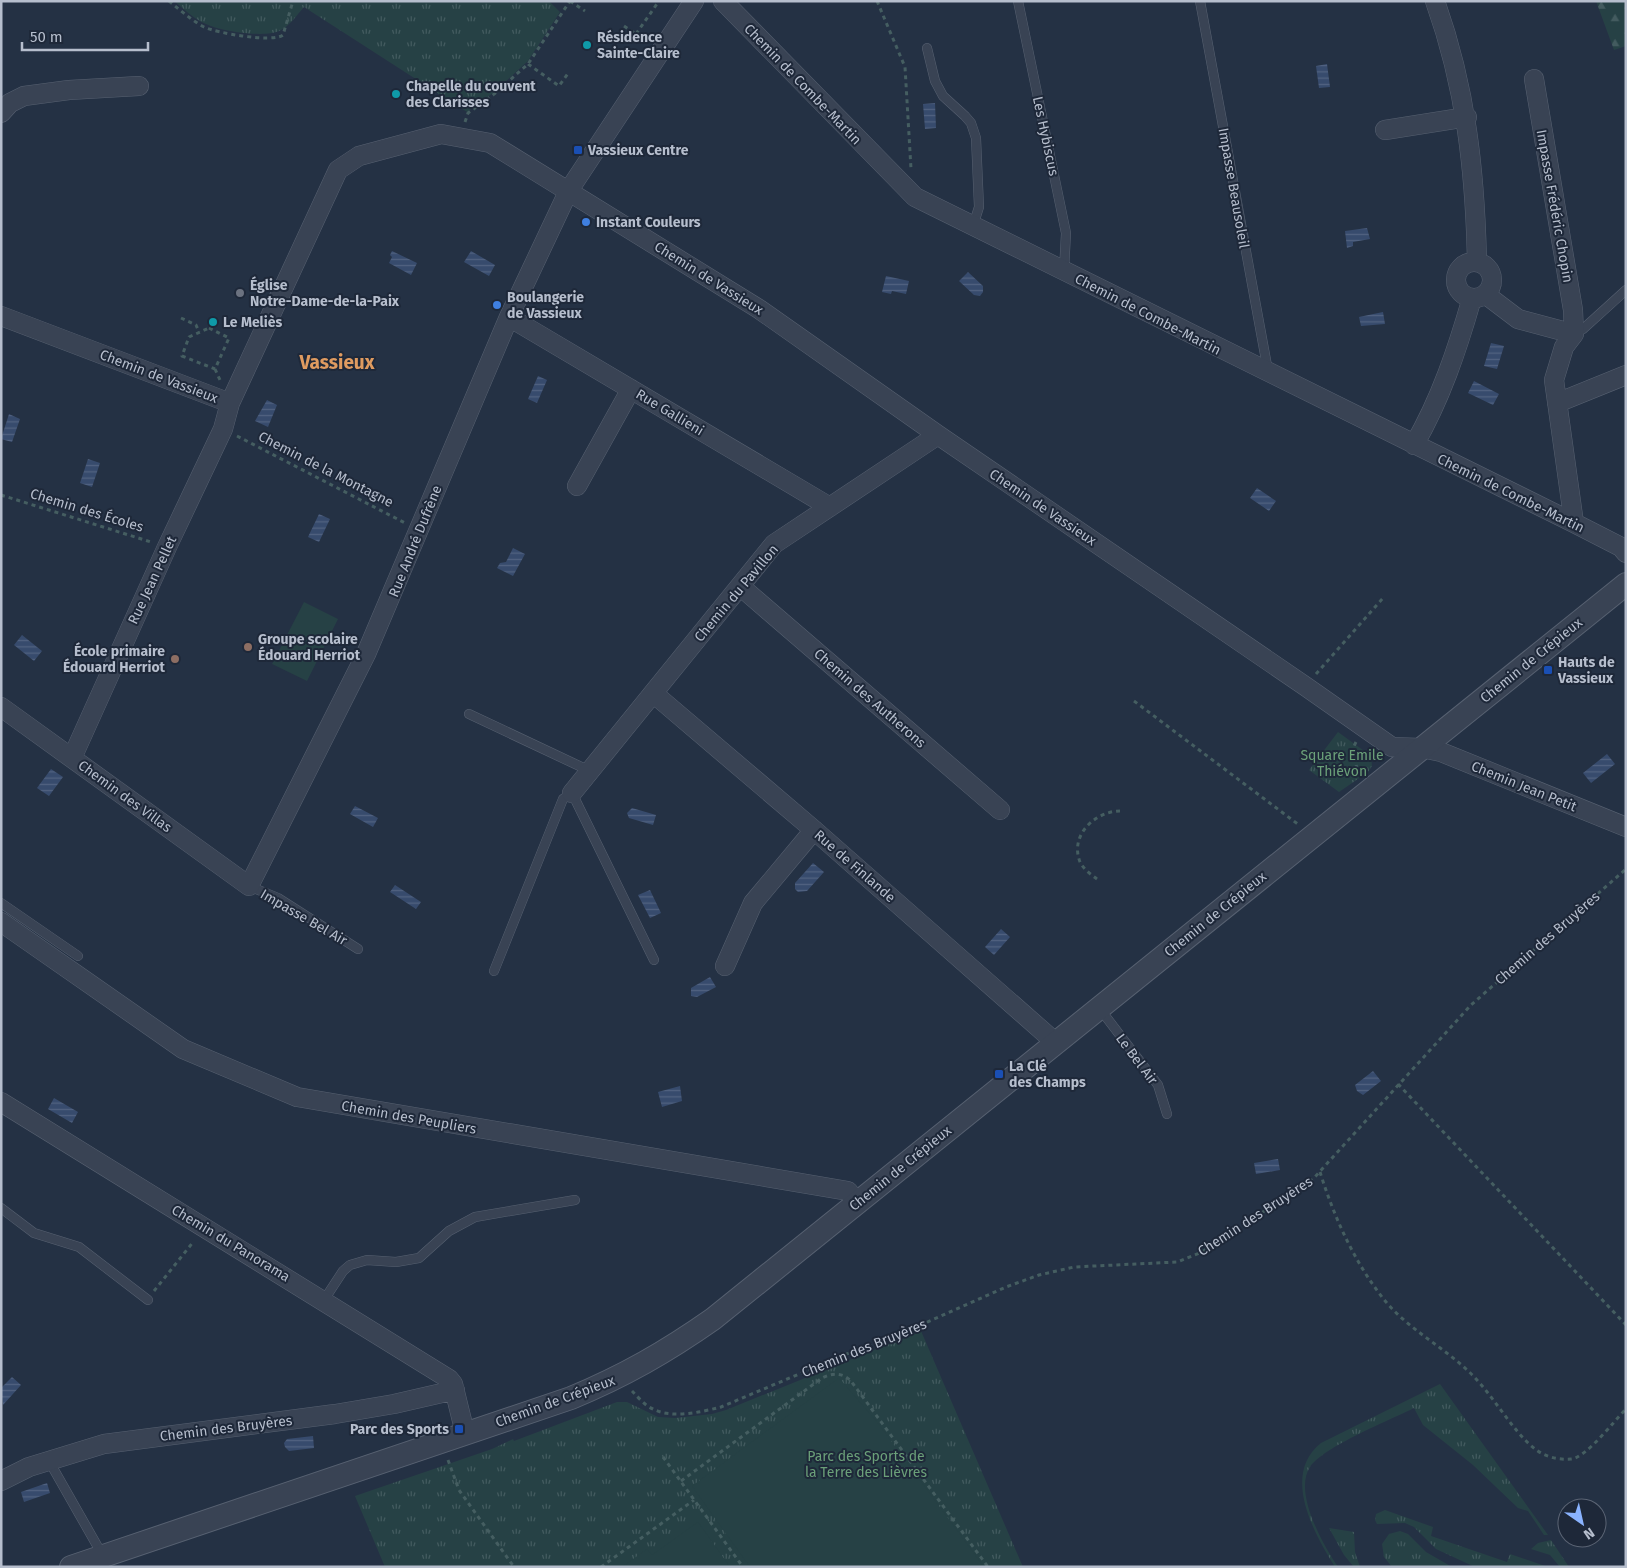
<svg xmlns="http://www.w3.org/2000/svg" width="1627" height="1568" viewBox="0 0 1627 1568" font-family="'Fira Sans',sans-serif">
  <style>
    .grass { fill: url(#grass-tufts) }
    .forest { fill: url(#forest-firs) }
    .garden { fill: #264145 }
    .water { fill: url(#water-rules) }
    .lines { fill: none; stroke-linecap: round; stroke-linejoin: round }
    .service-casing { stroke: #576171; stroke-width: 10 }
    .minor-casing { stroke: #576171; stroke-width: 20 }
    .tertiary-casing { stroke: #576171; stroke-width: 24 }
    .path { stroke: #455e61; stroke-width: 3; stroke-dasharray: 4 4; stroke-linecap: butt }
    .service { stroke: #394354; stroke-width: 9 }
    .minor { stroke: #394354; stroke-width: 19 }
    .tertiary { stroke: #394354; stroke-width: 22 }
    .culture-dot { fill: #0f9aa8; stroke: #1e2839; stroke-width: 2 }
    .transit-dot { fill: #1a4fb4; stroke: #1e2839; stroke-width: 2 }
    .shop-dot { fill: #3f7fe0; stroke: #1e2839; stroke-width: 2 }
    .worship-dot { fill: #6b7280; stroke: #1e2839; stroke-width: 2 }
    .education-dot { fill: #8d6e63; stroke: #1e2839; stroke-width: 2 }
    .labels { text-anchor: middle; stroke-width: 4; stroke-linejoin: round; paint-order: stroke }
    .poi-label { font-size: 14px; font-weight: bold; fill: #b6becd; stroke: #1e2839; text-anchor: start }
    .street-label { font-size: 14px; fill: #b6becd; stroke: #1e2839 }
    .park-label { font-size: 14px; fill: #6ba079; stroke: #1e2839 }
    .district-label { font-size: 19px; font-weight: bold; fill: #df9b60; stroke: #1e2839 }
  </style>
  <defs>
    <pattern id="grass-tufts" width="24" height="20" patternUnits="userSpaceOnUse" patternTransform="scale(1.25)"><rect width="24" height="20" fill="#264145"/><path d="M3 7l-1-3M5 7V3M7 7l1-3M15 17l-1-3M17 17v-4M19 17l1-3" fill="none" stroke="#435b5f"/></pattern>
    <pattern id="forest-firs" width="22" height="20" patternUnits="userSpaceOnUse" patternTransform="scale(1.25)"><rect width="22" height="20" fill="#264145"/><path d="M5 1l3.5 6h-7zM16 11l3.5 6h-7z" fill="#435b5f"/></pattern>
    <pattern id="water-rules" width="6" height="5" patternUnits="userSpaceOnUse" patternTransform="scale(1.25)"><rect width="6" height="5" fill="#374b6d"/><path d="M0 2.5h6" fill="none" stroke="#526381"/></pattern>
  </defs>
  <rect width="100%" height="100%" fill="#243144"/>
  <path class="grass" d="M 174,1 L 549,1 L 560,12 L 528,61 L 493,93 L 467,112 L 304,7 C 296,16 290,26 279,31 C 264,38 220,31 206,24 C 194,19 184,9 174,1 Z
    M 1338,732 L 1371,756 L 1372,766 L 1368,772 L 1339,792 L 1309,770 Z
    M 921,1331 L 1023,1567 L 385,1567 L 355,1496 L 492,1449 L 513,1439 L 514,1441 L 617,1402 L 627,1402 L 658,1417 L 675,1418 L 712,1414 L 726,1410 Z
    M 1440,1384 L 1548,1535 L 1544,1535 L 1528,1511 L 1518,1508 L 1473,1465 L 1423,1425 L 1414,1408 C 1390,1420 1323,1447 1310,1467 C 1293,1492 1323,1545 1338,1567 L 1335,1567 C 1314,1533 1281,1475 1321,1443 Z
    M 1385,1510 L 1433,1527 L 1431,1536 L 1507,1562 L 1510,1554 L 1548,1567 L 1475,1567 L 1436,1549 L 1414,1527 L 1405,1523 L 1377,1524 L 1375,1520 L 1376,1514 Z
    M 1329,1528 L 1354,1532 L 1355,1552 L 1360,1567 L 1354,1567 L 1344,1555 Z
    M 1400,1531 L 1408,1534 L 1426,1552 L 1452,1567 L 1392,1567 L 1384,1557 L 1382,1544 L 1389,1534 Z
    M 1551,1540 L 1569,1567 L 1560,1567 L 1550,1555 L 1531,1549 L 1538,1543 Z"/>
  <path class="forest" d="M 1596,1 L 1626,1 L 1626,46 L 1614,50 Z"/>
  <path class="garden" d="M 304,602 L 338,619 L 307,681 L 272,664 Z
    M 839,1378 L 877,1422 L 984,1567 L 750,1567 L 692,1486 Z
    M 698,1522 L 730,1567 L 622,1567 L 647,1549 L 652,1555 Z"/>
  <path class="water" d="M 1327,64 L 1330,87 L 1319,88 L 1316,66 Z
    M 935,103 L 936,128 L 925,129 L 923,104 Z
    M 1367,228 L 1370,239 L 1353,242 L 1353,246 L 1347,248 L 1345,231 Z
    M 392,251 L 417,263 L 411,275 L 389,263 L 392,257 L 390,255 Z
    M 471,251 L 495,265 L 489,276 L 464,262 Z
    M 968,272 L 983,286 L 983,292 L 980,296 L 974,295 L 959,281 Z
    M 886,276 L 909,281 L 906,294 L 892,291 L 891,294 L 882,292 Z
    M 1383,312 L 1385,324 L 1361,326 L 1359,317 Z
    M 1491,343 L 1504,346 L 1497,369 L 1484,366 Z
    M 538,376 L 547,380 L 537,403 L 528,399 Z
    M 1474,381 L 1499,394 L 1493,405 L 1468,393 Z
    M 267,400 L 277,405 L 268,427 L 255,421 Z
    M 9,414 L 20,419 L 12,442 L 1,439 Z
    M 88,459 L 100,463 L 92,487 L 80,483 Z
    M 1257,488 L 1276,501 L 1269,511 L 1250,498 Z
    M 319,514 L 330,519 L 319,542 L 308,537 Z
    M 513,548 L 525,554 L 513,576 L 497,568 L 500,563 L 506,562 Z
    M 22,635 L 42,651 L 34,661 L 14,645 Z
    M 1607,754 L 1615,764 L 1591,783 L 1583,773 Z
    M 51,769 L 63,777 L 49,796 L 37,788 Z
    M 355,806 L 378,818 L 373,827 L 350,814 Z
    M 632,808 L 656,815 L 653,825 L 629,818 L 627,813 Z
    M 813,863 L 824,872 L 807,891 L 798,892 L 795,889 L 795,883 Z
    M 395,885 L 421,902 L 416,909 L 390,892 Z
    M 650,890 L 661,913 L 650,918 L 638,895 Z
    M 1001,929 L 1010,937 L 994,955 L 985,947 Z
    M 710,977 L 716,987 L 697,997 L 691,996 L 691,988 Z
    M 1373,1071 L 1381,1081 L 1363,1095 L 1357,1091 L 1355,1085 Z
    M 680,1086 L 682,1101 L 662,1107 L 658,1092 Z
    M 54,1098 L 78,1112 L 72,1123 L 48,1109 Z
    M 1278,1159 L 1280,1170 L 1256,1174 L 1254,1163 Z
    M 12,1377 L 21,1385 L 3,1405 L 1,1388 Z
    M 313,1436 L 314,1448 L 289,1451 L 285,1447 L 284,1443 L 287,1439 Z
    M 47,1483 L 50,1493 L 24,1502 L 21,1492 Z"/>
  <g class="lines">
    <defs>
      <path id="service" d="M 1018,1 L 1066,233 L 1064,271
        M 1200,1 L 1268,371
        M 927,48 L 935,81 L 943,96 L 965,116 L 971,123 L 976,138 L 979,207 L 973,226
        M 1574,333 L 1583,329 L 1626,290
        M 469,714 L 590,771
        M 249,886 L 278,898 L 358,949
        M 1,903 L 78,956
        M 494,971 L 563,799 L 572,793 L 654,960
        M 1100,1009 L 1158,1085 L 1167,1114
        M 1,1208 L 34,1233 L 79,1247 L 148,1300
        M 324,1300 L 343,1271 L 350,1265 L 367,1260 L 396,1262 L 419,1258 L 449,1231 L 475,1217 L 575,1200
        M 49,1461 L 103,1556"/>
      <path id="minor" d="M 723,1 L 915,197 L 1574,523 L 1621,547 L 1626,553
        M 1435,1 C 1466,88 1475,170 1477,262
        M 1534,79 L 1573,310 L 1574,334 L 1564,347 L 1554,380 L 1574,523
        M 1,113 L 10,103 L 24,96 L 69,90 L 139,86
        M 1385,130 L 1467,117
        M1456 280a18 18 0 1 1 36 0a18 18 0 1 1-36 0Z
        M 1485,294 L 1518,319 L 1574,334
        M 1,316 L 230,403 L 338,170 L 359,156 L 441,134 L 490,143 L 759,309 L 938,435 L 1305,686 L 1392,747 L 1422,748 L 1441,752 L 1626,827
        M 509,317 L 830,507
        M 1557,403 L 1626,375
        M 1414,445 C 1441,398 1457,350 1472,298
        M 577,486 L 631,389
        M 740,586 L 1000,810
        M 653,693 L 814,830 L 1055,1042
        M 1,707 L 249,886 L 366,654 L 509,317 L 569,190 L 694,1
        M 72,758 L 167,547 L 223,429 L 230,403
        M 572,793 L 774,544 L 938,435
        M 1,922 L 183,1049 L 297,1097 L 848,1191 L 857,1202
        M 725,966 L 753,903 L 814,830
        M 1,1102 L 449,1379 L 453,1384 L 465,1433
        M 1,1481 L 29,1467 L 104,1444 L 335,1414 L 394,1404 L 455,1390"/>
      <path id="tertiary" d="M 71,1567 L 571,1398 C 624,1376 666,1352 713,1319 L 1626,584"/>
    </defs>
    <use href="#service" class="service-casing"/>
    <use href="#minor" class="minor-casing"/>
    <use href="#tertiary" class="tertiary-casing"/>
    <path class="path" d="M 169,1 C 180,10 191,20 204,27 C 216,33 273,43 283,35 L 293,1
      M 570,1 L 585,11
      M 877,1 L 905,67 L 911,169
      M 624,26 L 648,42
      M 636,34 L 659,1
      M 528,64 L 559,86 L 569,72
      M 465,122 L 468,113 L 493,95 L 528,64 L 570,1
      M 181,318 L 196,325 L 199,332
      M 209,328 L 229,338 L 215,369 L 182,356 L 189,337 Z
      M 215,369 L 220,380
      M 237,436 L 405,523
      M 1,495 L 151,542
      M 1316,674 L 1383,598
      M 1134,701 L 1299,825
      M 1356,742 L 1353,748 L 1358,775
      M 1097,879 C 1090,874 1081,867 1079,859 C 1071,833 1097,811 1120,811
      M 1398,1084 L 1626,1325
      M 1320,1172 C 1334,1217 1354,1261 1382,1297 C 1405,1327 1439,1344 1466,1369 C 1492,1392 1510,1429 1535,1449 C 1545,1457 1558,1460 1571,1459 C 1586,1458 1614,1421 1626,1409
      M 154,1291 L 194,1241
      M 632,1391 C 638,1397 645,1406 653,1409 C 672,1419 701,1412 721,1407 L 882,1339 L 923,1324 L 1006,1287 L 1039,1275 L 1074,1267 L 1177,1262 L 1202,1252 L 1313,1179 L 1471,1005 L 1626,869
      M 663,1457 L 743,1567
      M 448,1460 L 459,1490 L 514,1567
      M 681,1481 L 822,1378 C 832,1373 842,1372 851,1381 L 988,1567
      M 601,1567 L 694,1500"/>
    <use href="#service" class="service"/>
    <use href="#minor" class="minor"/>
    <use href="#tertiary" class="tertiary"/>
  </g>
  <g class="culture-dot">
    <circle cx="587" cy="45" r="5"/>
    <circle cx="396" cy="94" r="5"/>
    <circle cx="213" cy="322" r="5"/>
  </g>
  <g class="transit-dot">
    <rect x="573" y="145" width="10" height="10" rx="2.5"/>
    <rect x="1543" y="665" width="10" height="10" rx="2.5"/>
    <rect x="994" y="1069" width="10" height="10" rx="2.5"/>
    <rect x="454" y="1424" width="10" height="10" rx="2.5"/>
  </g>
  <g class="shop-dot">
    <circle cx="586" cy="222" r="5"/>
    <circle cx="497" cy="305" r="5"/>
  </g>
  <circle class="worship-dot" cx="240" cy="293" r="5"/>
  <g class="education-dot">
    <circle cx="248" cy="647" r="5"/>
    <circle cx="175" cy="659" r="5"/>
  </g>
  <g class="labels">
    <g class="poi-label">
      <text x="597" y="42">Résidence<tspan x="597" dy="16">Sainte-Claire</tspan></text>
      <text x="406" y="91">Chapelle du couvent<tspan x="406" dy="16">des Clarisses</tspan></text>
      <text x="588" y="155">Vassieux Centre</text>
      <text x="596" y="227">Instant Couleurs</text>
      <text x="250" y="290">Église<tspan x="250" dy="16">Notre-Dame-de-la-Paix</tspan></text>
      <text x="507" y="302">Boulangerie<tspan x="507" dy="16">de Vassieux</tspan></text>
      <text x="223" y="327">Le Meliès</text>
      <text x="258" y="644">Groupe scolaire<tspan x="258" dy="16">Édouard Herriot</tspan></text>
      <text x="165" y="656" text-anchor="end">École primaire<tspan x="165" dy="16">Édouard Herriot</tspan></text>
      <text x="1558" y="667">Hauts de<tspan x="1558" dy="16">Vassieux</tspan></text>
      <text x="1009" y="1071">La Clé<tspan x="1009" dy="16">des Champs</tspan></text>
      <text x="449" y="1434" text-anchor="end">Parc des Sports</text>
    </g>
    <g class="street-label">
      <text transform="translate(803 84) rotate(46)" y="5">Chemin de Combe-Martin</text>
      <text transform="translate(1046 136) rotate(78)" y="5">Les Hybiscus</text>
      <text transform="translate(1234 188) rotate(80)" y="5">Impasse Beausoleil</text>
      <text transform="translate(1555 206) rotate(80)" y="5">Impasse Frédéric Chopin</text>
      <text transform="translate(709 278) rotate(32)" y="5">Chemin de Vassieux</text>
      <text transform="translate(1148 314) rotate(27)" y="5">Chemin de Combe-Martin</text>
      <text transform="translate(159 376) rotate(21)" y="5">Chemin de Vassieux</text>
      <text transform="translate(670 412) rotate(31)" y="5">Rue Gallieni</text>
      <text transform="translate(326 469) rotate(27)" y="5">Chemin de la Montagne</text>
      <text transform="translate(1511 493) rotate(26)" y="5">Chemin de Combe-Martin</text>
      <text transform="translate(1043 507) rotate(34)" y="5">Chemin de Vassieux</text>
      <text transform="translate(87 510) rotate(17)" y="5">Chemin des Écoles</text>
      <text transform="translate(415 541) rotate(-68)" y="5">Rue André Dufrène</text>
      <text transform="translate(152 580) rotate(-65)" y="5">Rue Jean Pellet</text>
      <text transform="translate(736 593) rotate(-50)" y="5">Chemin du Pavillon</text>
      <text transform="translate(1531 660) rotate(-39)" y="5">Chemin de Crépieux</text>
      <text transform="translate(870 698) rotate(41)" y="5">Chemin des Autherons</text>
      <text transform="translate(1524 786) rotate(22)" y="5">Chemin Jean Petit</text>
      <text transform="translate(125 796) rotate(36)" y="5">Chemin des Villas</text>
      <text transform="translate(855 866) rotate(41)" y="5">Rue de Finlande</text>
      <text transform="translate(1215 914) rotate(-39)" y="5">Chemin de Crépieux</text>
      <text transform="translate(304 917) rotate(30)" y="5">Impasse Bel Air</text>
      <text transform="translate(1547 938) rotate(-41)" y="5">Chemin des Bruyères</text>
      <text transform="translate(1137 1059) rotate(53)" y="5">Le Bel Air</text>
      <text transform="translate(409 1117) rotate(10)" y="5">Chemin des Peupliers</text>
      <text transform="translate(900 1168) rotate(-39)" y="5">Chemin de Crépieux</text>
      <text transform="translate(1255 1216) rotate(-33)" y="5">Chemin des Bruyères</text>
      <text transform="translate(231 1243) rotate(31)" y="5">Chemin du Panorama</text>
      <text transform="translate(864 1348) rotate(-22)" y="5">Chemin des Bruyères</text>
      <text transform="translate(555 1401) rotate(-20)" y="5">Chemin de Crépieux</text>
      <text transform="translate(226 1428) rotate(-7)" y="5">Chemin des Bruyères</text>
    </g>
    <g class="park-label">
      <text x="1342" y="760">Square Emile<tspan x="1342" dy="16">Thiévon</tspan></text>
      <text x="866" y="1461">Parc des Sports de<tspan x="866" dy="16">la Terre des Lièvres</tspan></text>
    </g>
    <g class="district-label">
      <text x="337" y="369">Vassieux</text>
    </g>
  </g>
  <rect width="1627" height="1568" fill="none" stroke="#b6becd" stroke-width="5"/>
  <g transform="translate(1582 1523) rotate(146)"><circle r="24" fill="#1e2839" stroke="#5b6474"/>
  <path d="M0-4L9 19L0 12L-9 19Z" fill="#8ab3ff"/>
  <text y="-8" font-size="14" font-weight="bold" text-anchor="middle" fill="#b6becd">N</text>
  </g>
  <path d="M22 42v8h126v-8" fill="none" stroke="#b6becd" stroke-width="2.5"/>
  <text x="30" y="42" font-size="15" fill="#b6becd" stroke="#1e2839" stroke-width="4" paint-order="stroke">50 m</text>
</svg>
